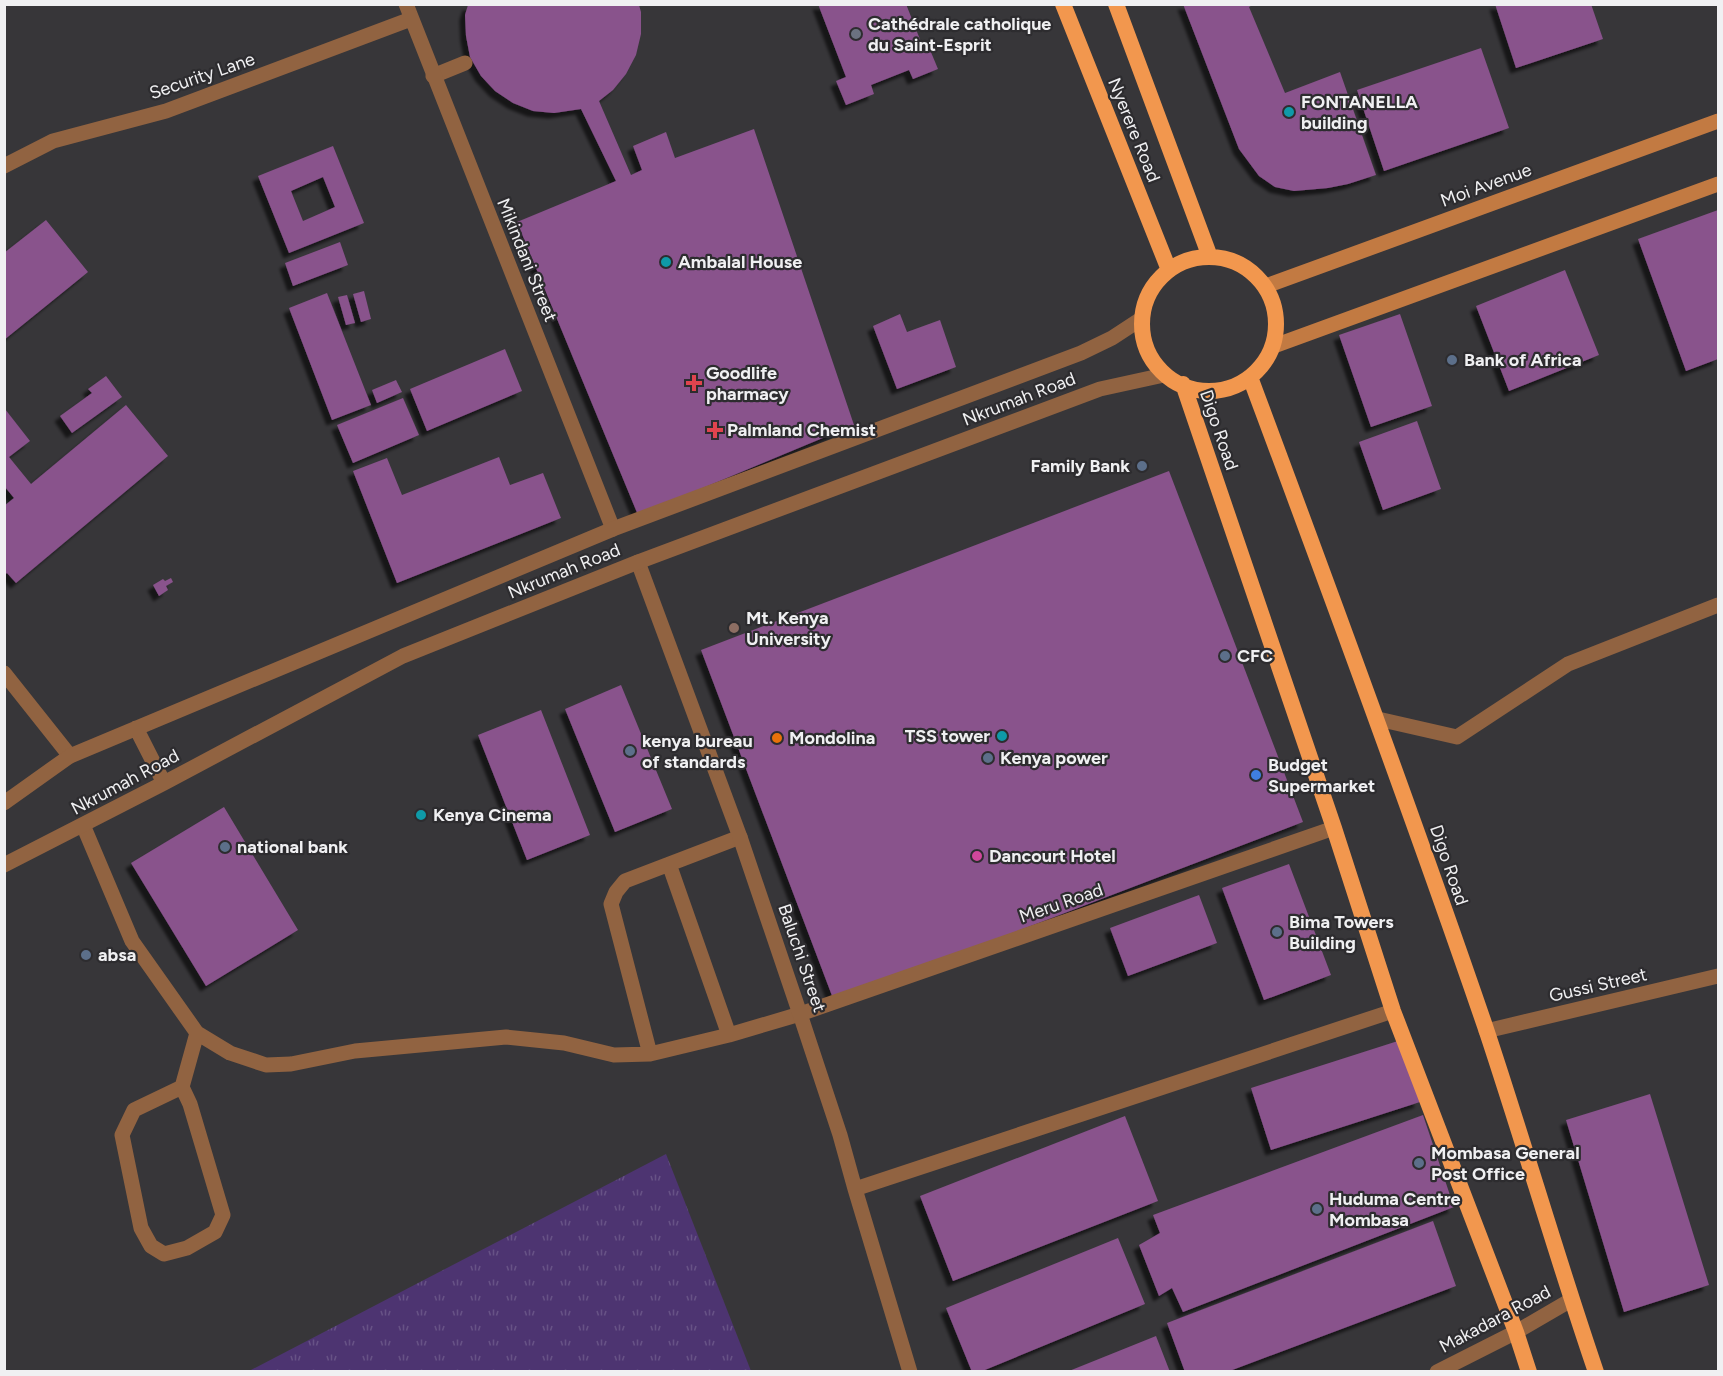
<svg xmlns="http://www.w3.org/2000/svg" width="1723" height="1376" viewBox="0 0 1723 1376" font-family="Figtree,sans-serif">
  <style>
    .grass { fill: url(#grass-tufts) }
    .building { fill: #89528c; fill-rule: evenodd; filter: url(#shadow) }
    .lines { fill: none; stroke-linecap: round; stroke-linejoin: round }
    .service { stroke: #916341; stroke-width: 15 }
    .minor { stroke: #916341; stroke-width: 15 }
    .tertiary { stroke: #916341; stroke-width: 15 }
    .secondary { stroke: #c27a42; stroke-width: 15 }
    .trunk { stroke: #f2974e; stroke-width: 16 }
    .worship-dot { fill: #6b7280; stroke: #2d2c2f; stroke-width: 2 }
    .culture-dot { fill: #0f9aa8; stroke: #2d2c2f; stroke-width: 2 }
    .service-dot { fill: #5c6f8a; stroke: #2d2c2f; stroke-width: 2 }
    .health-dot { fill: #e0444e; stroke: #2d2c2f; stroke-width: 2 }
    .education-dot { fill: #8d6e63; stroke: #2d2c2f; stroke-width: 2 }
    .food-dot { fill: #e8710a; stroke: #2d2c2f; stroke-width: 2 }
    .shop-dot { fill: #3f7fe0; stroke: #2d2c2f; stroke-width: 2 }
    .hotel-dot { fill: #d1479c; stroke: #2d2c2f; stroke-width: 2 }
    .labels { text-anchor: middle; stroke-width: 4.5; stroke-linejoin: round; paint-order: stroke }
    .poi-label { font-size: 18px; font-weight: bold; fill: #f0f0f2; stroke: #2d2c2f; text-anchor: start }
    .street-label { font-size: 18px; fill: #f0f0f2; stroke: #2d2c2f }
  </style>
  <defs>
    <pattern id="grass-tufts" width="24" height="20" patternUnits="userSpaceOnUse" patternTransform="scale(1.5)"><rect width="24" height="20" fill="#4d3471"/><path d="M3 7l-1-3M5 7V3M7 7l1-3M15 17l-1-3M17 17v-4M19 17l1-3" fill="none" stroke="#675286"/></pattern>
    <filter id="shadow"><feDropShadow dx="-5.5" dy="5.5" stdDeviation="1.5" flood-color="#0009"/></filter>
  </defs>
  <rect width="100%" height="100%" fill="#373639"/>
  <path class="grass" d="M 666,1154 L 751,1371 L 249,1371 Z"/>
  <path class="building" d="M 818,4 L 906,4 L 923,47 L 928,45 L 938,69 L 913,79 L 909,70 L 871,85 L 874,94 L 846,105 L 836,81 L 846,77 Z
    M 1183,4 L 1254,4 L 1249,7 L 1285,93 L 1340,72 L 1376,175 L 1348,184 L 1328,188 L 1294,191 L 1275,187 L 1259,176 L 1239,149 Z
    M 1495,4 L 1591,4 L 1603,39 L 1516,68 Z
    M 468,5 L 639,5 L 641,12 L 641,34 L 636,55 L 626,74 L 613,90 L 599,101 L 631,175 L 642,170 L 633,146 L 666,132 L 675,158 L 754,129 L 854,425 L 638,515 L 517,222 L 616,181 L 581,109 L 554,113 L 533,111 L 513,103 L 495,91 L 481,76 L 470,57 L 466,36 L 465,15 Z
    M 1481,48 L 1509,128 L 1384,171 L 1357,90 Z
    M 333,146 L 364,223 L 289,253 L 258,176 ZM 323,177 L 335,207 L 303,221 L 291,191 Z
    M 1718,210 L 1718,359 L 1686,371 L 1638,239 Z
    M 46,220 L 88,272 L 4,340 L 4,253 Z
    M 340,242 L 348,265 L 293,286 L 285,263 Z
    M 1565,270 L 1599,355 L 1509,391 L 1476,306 Z
    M 364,291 L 371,319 L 361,322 L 353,294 Z
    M 327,293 L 371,405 L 332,420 L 289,308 Z
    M 347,295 L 355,323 L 346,325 L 338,297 Z
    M 900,314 L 907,332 L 940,320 L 956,367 L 897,389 L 873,326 Z
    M 1400,314 L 1432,406 L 1371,427 L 1339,335 Z
    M 505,349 L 522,391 L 427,431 L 410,389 Z
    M 106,376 L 122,397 L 72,433 L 60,416 L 92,393 L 88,389 Z
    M 396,380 L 402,392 L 377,403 L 372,390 Z
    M 403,398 L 419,435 L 353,463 L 337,425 Z
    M 126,405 L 168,456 L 16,583 L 7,573 L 4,575 L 4,506 L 14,498 L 5,487 L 5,409 L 30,441 L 9,457 L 31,484 Z
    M 1417,421 L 1441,489 L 1383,510 L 1359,442 Z
    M 499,457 L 510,485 L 543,473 L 561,518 L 397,583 L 353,471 L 387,458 L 402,495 Z
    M 1169,471 L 1303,822 L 834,1001 L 701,650 Z
    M 171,578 L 173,582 L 166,586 L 168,590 L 159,596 L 153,585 L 163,579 L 165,581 Z
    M 621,685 L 672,809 L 615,832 L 565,709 Z
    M 541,710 L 590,835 L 527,860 L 478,735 Z
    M 224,807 L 298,930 L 206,986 L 131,863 Z
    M 1289,864 L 1331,975 L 1264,1000 L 1222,888 Z
    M 1199,895 L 1217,943 L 1128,976 L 1110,928 Z
    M 1401,1040 L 1420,1102 L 1271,1150 L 1251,1088 Z
    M 1650,1094 L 1709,1285 L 1624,1312 L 1566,1120 Z
    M 1423,1115 L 1454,1207 L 1183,1312 L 1172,1288 L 1159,1296 L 1139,1245 L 1160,1233 L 1153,1215 Z
    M 1125,1116 L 1158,1201 L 953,1281 L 920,1196 Z
    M 1433,1221 L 1456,1286 L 1227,1372 L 1185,1372 L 1167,1323 Z
    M 1118,1238 L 1145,1304 L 980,1372 L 972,1372 L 946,1308 Z
    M 1156,1336 L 1170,1372 L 1069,1372 L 1069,1371 Z"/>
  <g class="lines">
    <path class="service" d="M 433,76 L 465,63
      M 83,825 L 132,941 L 197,1033 L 230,1053 L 266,1065 L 291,1064 L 355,1051 L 506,1037 L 564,1043 L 614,1055 L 650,1054 L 729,1035 L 800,1014
      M 669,864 L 729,1035
      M 650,1054 L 611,904 L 616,892 L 625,881 L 740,837
      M 182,1087 L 134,1110 L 122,1135 L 141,1228 L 151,1246 L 164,1254 L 187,1248 L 215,1232 L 223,1215 L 190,1104 L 182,1087 L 197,1033"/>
    <path class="minor" d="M 406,4 L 613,529
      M 4,166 L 53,141 L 166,111 L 411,19
      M 638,562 L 740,837 L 800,1014 L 840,1135 L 855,1189 L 910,1372
      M 4,673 L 70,756
      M 1378,719 L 1457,737 L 1568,664 L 1718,605
      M 800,1014 L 1334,828
      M 1486,1031 L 1718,976
      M 855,1189 L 1393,1011
      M 1437,1372 L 1516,1332 L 1571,1300"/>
    <path class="tertiary" d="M 136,728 L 164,783
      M 4,803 L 70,756 L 613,529 L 1081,353 L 1112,338 L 1141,319
      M 4,865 L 164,783 L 403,656 L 638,562 L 1100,389 L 1164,375"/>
    <path class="secondary" d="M 1266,286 L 1718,121
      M 1274,346 L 1718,184"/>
    <path class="trunk" d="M 1063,4 L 1169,270
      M 1116,4 L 1210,257
      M1142 324a67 67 0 1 1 134 0a67 67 0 1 1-134 0Z
      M 1250,377 C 1331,594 1411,810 1486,1029 C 1524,1143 1557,1258 1596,1372
      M 1183,384 L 1334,828 L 1393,1011 L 1516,1332 L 1529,1372"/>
  </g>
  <circle class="worship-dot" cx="856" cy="34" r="6"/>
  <g class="culture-dot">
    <circle cx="1289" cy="112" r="6"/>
    <circle cx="666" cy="262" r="6"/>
    <circle cx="1002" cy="736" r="6"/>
    <circle cx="421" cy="815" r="6"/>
  </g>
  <g class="service-dot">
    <circle cx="1452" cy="360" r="6"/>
    <circle cx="1142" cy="466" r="6"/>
    <circle cx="1225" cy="656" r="6"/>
    <circle cx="630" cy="751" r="6"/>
    <circle cx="988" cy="758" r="6"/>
    <circle cx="225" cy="847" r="6"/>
    <circle cx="1277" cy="932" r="6"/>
    <circle cx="86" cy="955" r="6"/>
    <circle cx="1419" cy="1163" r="6"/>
    <circle cx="1317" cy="1209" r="6"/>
  </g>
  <g class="health-dot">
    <path d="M691 374h6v6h6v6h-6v6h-6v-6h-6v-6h6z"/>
    <path d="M712 421h6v6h6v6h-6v6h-6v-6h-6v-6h6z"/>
  </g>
  <circle class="education-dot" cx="734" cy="628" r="6"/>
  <circle class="food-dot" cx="777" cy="738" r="6"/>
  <circle class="shop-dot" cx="1256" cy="775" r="6"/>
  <circle class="hotel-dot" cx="977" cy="856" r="6"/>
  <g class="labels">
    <g class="poi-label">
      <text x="868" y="30">Cathédrale catholique<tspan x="868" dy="21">du Saint-Esprit</tspan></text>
      <text x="1301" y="108">FONTANELLA<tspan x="1301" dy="21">building</tspan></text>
      <text x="678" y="268">Ambalal House</text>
      <text x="1464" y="366">Bank of Africa</text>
      <text x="706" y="379">Goodlife<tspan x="706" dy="21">pharmacy</tspan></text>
      <text x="727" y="436">Palmland Chemist</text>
      <text x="1130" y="472" text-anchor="end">Family Bank</text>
      <text x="746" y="624">Mt. Kenya<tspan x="746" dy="21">University</tspan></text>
      <text x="1237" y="662">CFC</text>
      <text x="990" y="742" text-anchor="end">TSS tower</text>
      <text x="789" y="744">Mondolina</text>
      <text x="642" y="747">kenya bureau<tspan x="642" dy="21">of standards</tspan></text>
      <text x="1000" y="764">Kenya power</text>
      <text x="1268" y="771">Budget<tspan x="1268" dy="21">Supermarket</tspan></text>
      <text x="433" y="821">Kenya Cinema</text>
      <text x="237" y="853">national bank</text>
      <text x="989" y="862">Dancourt Hotel</text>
      <text x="1289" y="928">Bima Towers<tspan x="1289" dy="21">Building</tspan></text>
      <text x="98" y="961">absa</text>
      <text x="1431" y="1159">Mombasa General<tspan x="1431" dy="21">Post Office</tspan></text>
      <text x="1329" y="1205">Huduma Centre<tspan x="1329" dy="21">Mombasa</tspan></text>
    </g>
    <g class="street-label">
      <text transform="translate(202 76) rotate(-19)" y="6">Security Lane</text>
      <text transform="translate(1134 130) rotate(68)" y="6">Nyerere Road</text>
      <text transform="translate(1486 185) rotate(-20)" y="6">Moi Avenue</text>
      <text transform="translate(527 260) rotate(68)" y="6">Mikindani Street</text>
      <text transform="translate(1019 399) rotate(-21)" y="6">Nkrumah Road</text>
      <text transform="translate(1219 430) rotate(71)" y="6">Digo Road</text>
      <text transform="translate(564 571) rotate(-22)" y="6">Nkrumah Road</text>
      <text transform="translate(125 782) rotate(-28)" y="6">Nkrumah Road</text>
      <text transform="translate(1449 865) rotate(71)" y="6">Digo Road</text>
      <text transform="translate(1061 903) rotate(-19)" y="6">Meru Road</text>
      <text transform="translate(802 958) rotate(71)" y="6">Baluchi Street</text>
      <text transform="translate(1598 985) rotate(-13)" y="6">Gussi Street</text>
      <text transform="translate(1495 1319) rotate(-28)" y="6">Makadara Road</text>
    </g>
  </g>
  <rect width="1723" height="1376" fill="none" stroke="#f0f0f2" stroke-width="12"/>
</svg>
